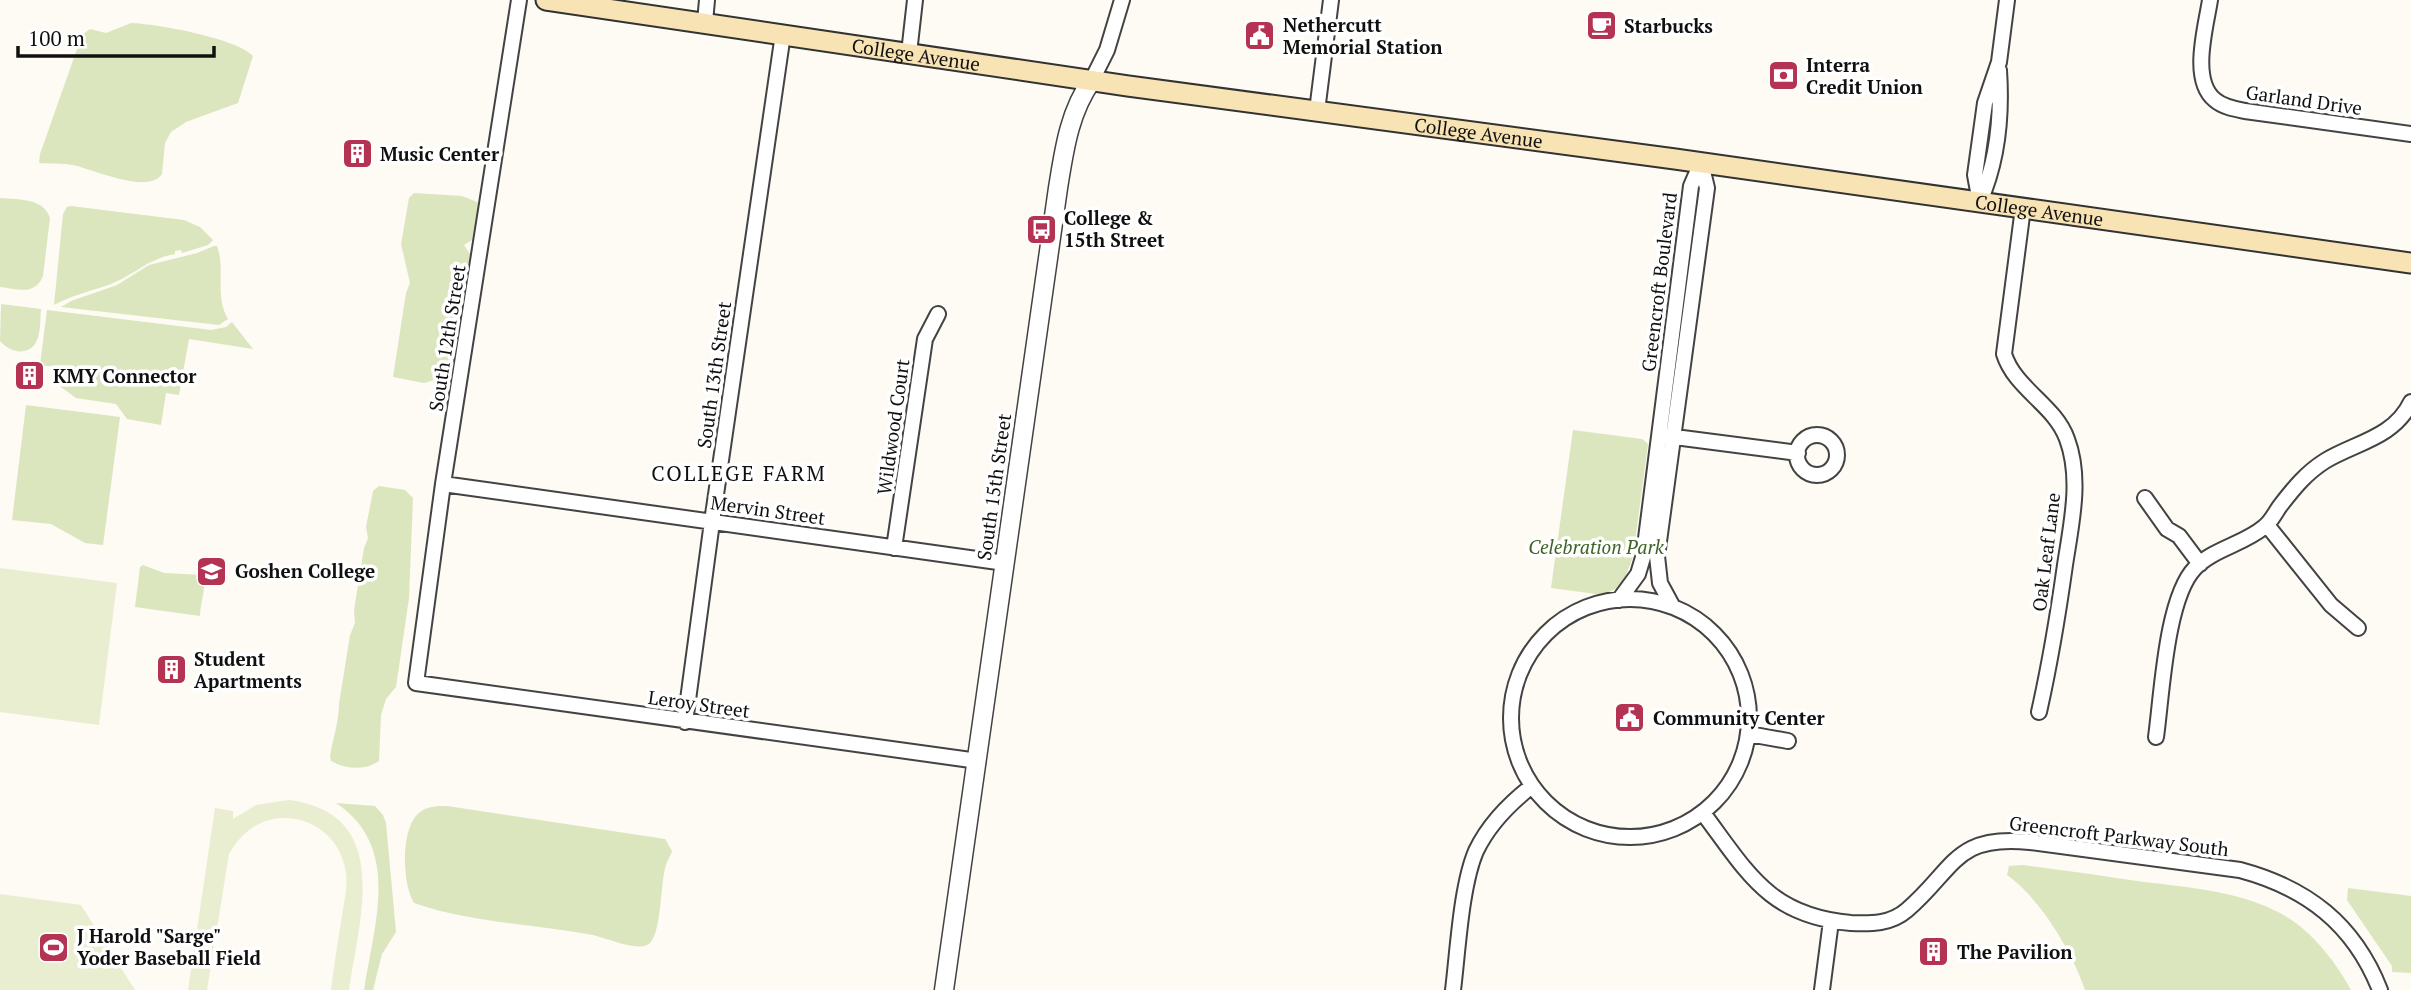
<svg xmlns="http://www.w3.org/2000/svg" width="2411" height="990" viewBox="0 0 2411 990" font-family="'PT Serif',serif">
  <style>
    .green { fill: #dbe6bf }
    .pitch { fill: #eaeed0 }
    .lines { fill: none; stroke-linecap: round; stroke-linejoin: round }
    .minor-casing { stroke: #434343; stroke-width: 18 }
    .tertiary-casing { stroke: #434343; stroke-width: 21 }
    .secondary-casing { stroke: #323232; stroke-width: 23 }
    .minor { stroke: #fff; stroke-width: 14 }
    .tertiary { stroke: #fff; stroke-width: 18 }
    .secondary { stroke: #f8e3b5; stroke-width: 19 }
    .labels { text-anchor: middle; stroke-width: 7; stroke-linejoin: round; paint-order: stroke }
    .poi-label { font-size: 19px; font-weight: bold; fill: #101010; stroke: #fff; text-anchor: start }
    .street-label { font-size: 19px; fill: #101010; stroke: #fff }
    .park-label { font-size: 19px; font-style: italic; fill: #3e6325; stroke: #fff }
    .neighbourhood-label { font-size: 21px; letter-spacing: 2px; fill: #101010; stroke: #fff }
  </style>
  <rect width="100%" height="100%" fill="#fefaf4"/>
  <path class="green" d="M 131,23 C 157,24 236,38 253,56 L 238,103 L 186,122 L 171,132 L 165,143 L 162,174 C 148,195 93,169 73,165 C 62,163 50,164 39,163 L 40,154 L 82,35 L 90,29 L 106,33 Z
    M 414,193 L 462,196 L 477,202 L 479,206 L 472,240 L 464,245 L 470,254 L 469,261 L 452,333 L 447,373 L 445,377 L 424,383 L 393,377 L 406,293 L 410,283 L 401,244 L 409,198 Z
    M 0,198 C 18,200 43,197 50,218 L 43,276 C 35,296 17,289 0,287 Z
    M 71,206 L 184,220 L 200,227 L 213,240 L 208,245 L 182,253 L 181,250 L 175,251 L 175,254 C 147,259 136,274 111,284 C 92,291 72,295 54,305 L 63,214 L 67,207 Z
    M 214,246 L 217,246 C 226,270 214,295 228,319 L 219,325 L 61,307 L 71,301 L 117,285 L 149,265 L 197,253 Z
    M 1,304 L 41,309 C 40,320 41,335 35,344 C 25,357 9,351 0,341 Z
    M 47,310 L 211,330 L 226,327 L 232,322 L 253,349 L 189,339 L 179,395 L 166,393 L 161,425 L 127,419 L 116,404 L 76,398 L 61,387 L 63,368 L 40,365 Z
    M 26,405 L 120,417 L 103,545 L 85,543 L 51,524 L 12,520 Z
    M 1573,430 L 1642,439 L 1648,444 L 1633,557 L 1622,585 L 1604,595 L 1551,588 Z
    M 379,486 L 405,490 L 413,498 L 409,598 L 396,687 L 386,699 L 381,715 L 379,761 C 365,771 345,769 331,761 L 330,756 C 333,738 339,721 339,704 L 350,635 L 355,623 L 354,610 L 364,548 L 368,538 L 366,527 L 373,491 Z
    M 143,565 L 164,573 L 203,575 C 207,588 200,602 200,616 L 135,607 L 140,567 Z
    M 336,803 L 375,806 L 383,815 L 386,823 L 396,932 L 382,954 L 373,990 L 364,990 C 374,924 402,847 336,803 Z
    M 447,806 L 665,839 L 672,851 C 671,856 667,860 666,865 C 660,883 662,930 650,943 C 641,953 606,938 593,935 C 534,924 471,923 414,903 C 402,884 400,827 420,812 C 428,806 438,806 447,806 Z
    M 2022,865 C 2063,870 2104,876 2144,882 C 2193,888 2251,892 2293,921 C 2317,938 2337,964 2351,990 L 2085,990 C 2073,953 2040,898 2007,875 L 2009,866 Z
    M 2348,888 L 2411,896 L 2411,973 L 2392,972 L 2392,966 L 2347,900 Z"/>
  <path class="pitch" d="M 0,568 L 117,583 L 99,725 L 0,712 Z
    M 289,800 C 394,814 359,918 349,990 L 331,990 C 334,965 338,940 342,916 C 344,902 348,887 346,873 C 342,841 316,818 284,818 C 258,819 241,833 229,854 L 207,990 L 188,990 L 215,808 L 233,811 L 233,819 L 256,805 Z
    M 0,894 L 81,905 L 135,990 L 0,990 Z"/>
  <g class="lines">
    <defs>
      <path id="minor" d="M 519,0 L 443,484 L 416,683 L 978,761
        M 2210,0 C 2206,27 2190,80 2215,100 C 2223,107 2235,109 2245,111 L 2411,134
        M 705,22 L 707,0
        M 909,53 L 915,0
        M 1092,80 L 1107,50 L 1122,0
        M 1317,111 L 1331,0
        M 1980,201 C 1998,160 2002,114 1999,70
        M 1980,202 L 1975,175 L 1985,103 L 1999,62 L 2007,0
        M 2023,208 L 2004,354 C 2015,389 2055,405 2067,439 C 2082,479 2071,525 2065,565 C 2058,615 2050,663 2039,712
        M1797 455a20 20 0 1 1 40 0a20 20 0 1 1-40 0Z
        M 1667,436 L 1798,453
        M 443,484 L 1005,563
        M 2145,498 L 2167,529 L 2179,536 L 2200,564
        M 2267,525 L 2331,605 L 2358,628
        M 894,548 L 925,339 L 938,314
        M1511 718a119 119 0 1 1 238 0a119 119 0 1 1-238 0Z
        M 1619,600 L 1638,574 L 1644,554 L 1691,186 L 1701,163
        M 1673,607 L 1660,583 L 1657,556 L 1707,188 L 1701,163
        M 685,722 L 712,522 L 783,34
        M 1749,734 L 1788,741
        M 2156,737 C 2162,694 2166,598 2195,568 C 2213,549 2244,544 2264,527 C 2271,522 2275,513 2280,506 C 2294,488 2306,473 2325,461 C 2354,443 2394,438 2411,402
        M 1703,813 C 1748,873 1769,916 1851,923 C 1871,924 1891,924 1907,910 C 1955,869 1954,834 2030,842 L 2240,870 C 2307,888 2354,924 2380,990
        M 1453,990 C 1458,950 1461,886 1476,851 C 1488,826 1510,803 1532,786
        M 1822,990 L 1831,921"/>
      <path id="tertiary" d="M 944,990 L 1058,188 C 1064,151 1069,112 1092,80"/>
      <g id="secondary">
        <path id="s1" d="M 546,0 L 1128,86 L 1675,159 L 2411,263"/>
      </g>
    </defs>
    <use href="#minor" class="minor-casing"/>
    <use href="#tertiary" class="tertiary-casing"/>
    <use href="#secondary" class="secondary-casing"/>
    <use href="#minor" class="minor"/>
    <use href="#tertiary" class="tertiary"/>
    <use href="#secondary" class="secondary"/>
  </g>
  <defs>
    <symbol id="cafe-square" viewBox="-11 -11 22 22"><rect x="-9" y="-9" width="18" height="18" rx="4" fill="#b43353" stroke="#fff"/><path d="M-5.5-4.5H6V0H3Q3 3.5 0 3.5H-2.5Q-5.5 3.5-5.5 0ZM3-3.2v2h1.7v-2ZM-6 4.5H4V6H-6Z" fill="#fff"/></symbol>
    <symbol id="civic-square" viewBox="-11 -11 22 22"><rect x="-9" y="-9" width="18" height="18" rx="4" fill="#b43353" stroke="#fff"/><path d="M-.6-6.5H3V-4.5H.6V-3L4-1V1h2V6H-6V1h2V-1L-.6-3ZM-1.2 2.5V6h2.4V2.5Z" fill="#fff"/></symbol>
    <symbol id="bank-square" viewBox="-11 -11 22 22"><rect x="-9" y="-9" width="18" height="18" rx="4" fill="#b43353" stroke="#fff"/><path d="M-6-4H6V4H-6ZM0-2.3a2.3 2.3 0 1 0 0 4.6a2.3 2.3 0 1 0 0-4.6Z" fill="#fff"/></symbol>
    <symbol id="building-square" viewBox="-11 -11 22 22"><rect x="-9" y="-9" width="18" height="18" rx="4" fill="#b43353" stroke="#fff"/><path d="M-4-6H4V6H1V3H-1V6H-4ZM-2.5-4.3h1.7v1.8h-1.7ZM.8-4.3h1.7v1.8H.8ZM-2.5-1h1.7V.8h-1.7ZM.8-1h1.7V.8H.8Z" fill="#fff"/></symbol>
    <symbol id="bus-square" viewBox="-11 -11 22 22"><rect x="-9" y="-9" width="18" height="18" rx="4" fill="#b43353" stroke="#fff"/><path d="M-5-6H5V4H4V6H2V4H-2V6H-4V4H-5ZM-3.5-4V0h7V-4ZM-3.5 1.2v1.5H-2V1.2ZM2 1.2v1.5H3.5V1.2Z" fill="#fff"/></symbol>
    <symbol id="university-square" viewBox="-11 -11 22 22"><rect x="-9" y="-9" width="18" height="18" rx="4" fill="#b43353" stroke="#fff"/><path d="M0-5L7-2L0 1L-7-2ZM-4 1L0 2.5L4 1V4Q0 6-4 4Z" fill="#fff"/></symbol>
    <symbol id="stadium-square" viewBox="-11 -11 22 22"><rect x="-9" y="-9" width="18" height="18" rx="4" fill="#b43353" stroke="#fff"/><path d="M0-5a6.5 5 0 1 0 0 10a6.5 5 0 1 0 0-10ZM-3.5-1.8h7v3.6h-7Z" fill="#fff"/></symbol>
  </defs>
  <g fill-rule="evenodd">
    <use href="#cafe-square" x="1584" y="8" width="35" height="35"/>
    <use href="#civic-square" x="1242" y="18" width="35" height="35"/>
    <use href="#bank-square" x="1766" y="58" width="35" height="35"/>
    <use href="#building-square" x="340" y="136" width="35" height="35"/>
    <use href="#bus-square" x="1024" y="212" width="35" height="35"/>
    <use href="#building-square" x="12" y="358" width="35" height="35"/>
    <use href="#university-square" x="194" y="554" width="35" height="35"/>
    <use href="#building-square" x="154" y="652" width="35" height="35"/>
    <use href="#civic-square" x="1612" y="700" width="35" height="35"/>
    <use href="#stadium-square" x="36" y="930" width="35" height="35"/>
    <use href="#building-square" x="1916" y="934" width="35" height="35"/>
  </g>
  <g class="labels">
    <g class="poi-label">
      <text x="1283" y="32">Nethercutt<tspan x="1283" dy="22">Memorial Station</tspan></text>
      <text x="1624" y="33">Starbucks</text>
      <text x="1806" y="72">Interra<tspan x="1806" dy="22">Credit Union</tspan></text>
      <text x="380" y="161">Music Center</text>
      <text x="1064" y="225">College &amp;<tspan x="1064" dy="22">15th Street</tspan></text>
      <text x="53" y="383">KMY Connector</text>
      <text x="235" y="578">Goshen College</text>
      <text x="194" y="666">Student<tspan x="194" dy="22">Apartments</tspan></text>
      <text x="1653" y="725">Community Center</text>
      <text x="77" y="943">J Harold "Sarge"<tspan x="77" dy="22">Yoder Baseball Field</tspan></text>
      <text x="1957" y="959">The Pavilion</text>
    </g>
    <g class="street-label">
      <text dy="7" stroke="none"><textPath href="#s1" startOffset="374">College Avenue</textPath></text>
      <text transform="translate(2304 100) rotate(8)" y="7">Garland Drive</text>
      <text dy="7" stroke="none"><textPath href="#s1" startOffset="942">College Avenue</textPath></text>
      <text dy="7" stroke="none"><textPath href="#s1" startOffset="1508">College Avenue</textPath></text>
      <text transform="translate(1659 282) rotate(-83)" y="7">Greencroft Boulevard</text>
      <text transform="translate(447 338) rotate(-81)" y="7">South 12th Street</text>
      <text transform="translate(714 375) rotate(-82)" y="7">South 13th Street</text>
      <text transform="translate(893 427) rotate(-82)" y="7">Wildwood Court</text>
      <text transform="translate(994 487) rotate(-82)" y="7">South 15th Street</text>
      <text transform="translate(768 510) rotate(8)" y="7">Mervin Street</text>
      <text transform="translate(2046 552) rotate(-83)" y="7">Oak Leaf Lane</text>
      <text transform="translate(699 704) rotate(8)" y="7">Leroy Street</text>
      <text transform="translate(2119 836) rotate(7)" y="7">Greencroft Parkway South</text>
    </g>
    <g class="park-label">
      <text x="1596" y="554">Celebration Park</text>
    </g>
    <g class="neighbourhood-label">
      <text x="739" y="481">COLLEGE FARM</text>
    </g>
  </g>
  <path d="M18 46v10h196v-10" fill="none" stroke="#101010" stroke-width="3.5"/>
  <text x="28" y="46" font-size="21" fill="#101010" stroke="#ffffff" stroke-width="5" paint-order="stroke">100 m</text>
</svg>
